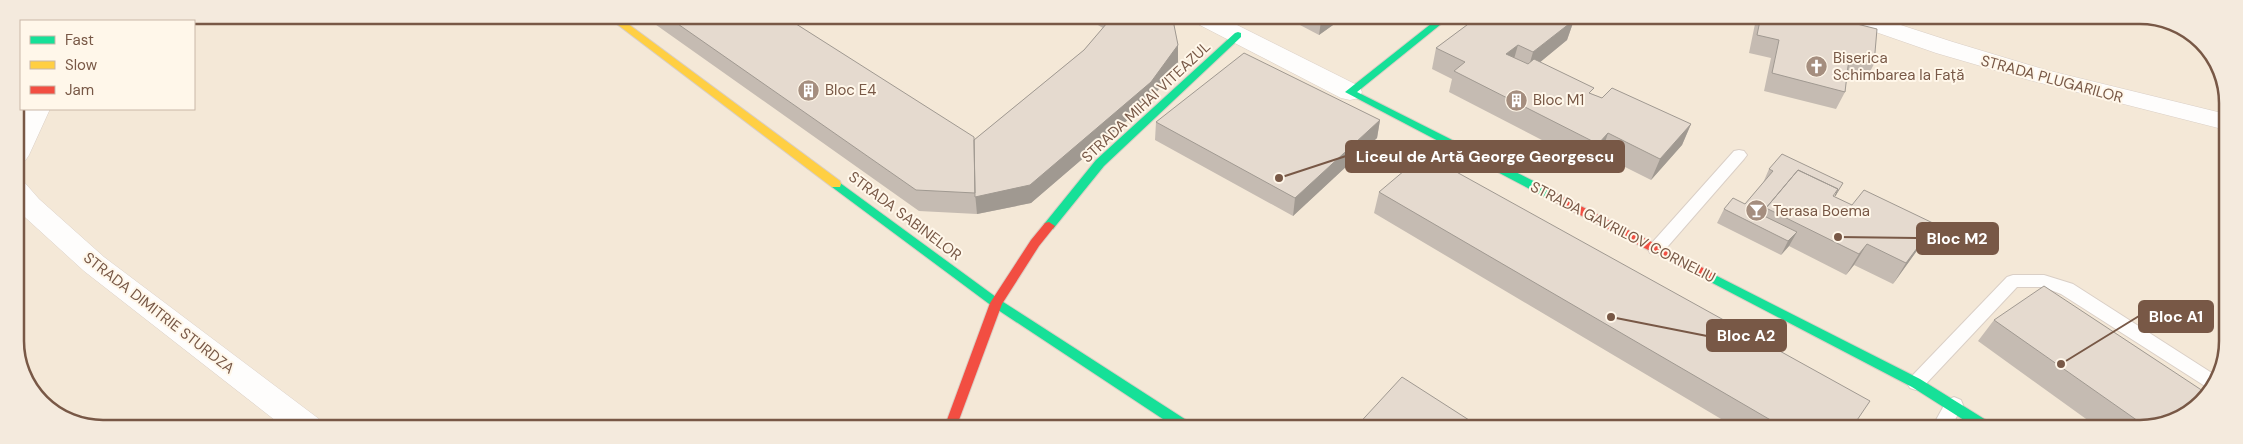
<svg xmlns="http://www.w3.org/2000/svg" width="2243" height="444" viewBox="0 0 2243 444" font-family="'DM Sans',sans-serif">
  <style>
    .residential { fill: #f4e8d7 }
    .lines { fill: none; stroke-linecap: round; stroke-linejoin: round }
    .lane-casing { stroke: #dacfc6; stroke-width: 2 }
    .street-casing { stroke: #dacfc6; stroke-width: 1 }
    .fast-casing { stroke: #d9cec4; stroke-width: 2 }
    .slow-casing { stroke: #d9cec4; stroke-width: 2 }
    .jam-casing { stroke: #d9cec4; stroke-width: 2 }
    .lane { fill: #fefdfc; fill-rule: evenodd }
    .street { fill: #fefdfc; fill-rule: evenodd }
    .fast { fill: #16e098; fill-rule: evenodd }
    .slow { fill: #ffcf43; fill-rule: evenodd }
    .jam { fill: #f24e42; fill-rule: evenodd }
    .wall { fill: #c5bbb2 }
    .shaded-wall { fill: #a09991 }
    .building { fill: #e5dacf; stroke: #a09991 }
    .labels { text-anchor: middle; stroke-width: 4; stroke-linejoin: round; paint-order: stroke }
    .poi-label { font-size: 15px; fill: #785846; stroke: #fff7ea; text-anchor: start }
    .street-label { font-size: 15px; fill: #785846; stroke: #fff7ea }
    .rim { fill: none; stroke: #785846; stroke-width: 2.5 }
    .leader { fill: none; stroke: #785846; stroke-width: 2 }
    .callout-dot { fill: #785846; stroke: #fff7ea; stroke-width: 2 }
    .callout { fill: #785846; stroke: #785846; stroke-width: 2 }
    .callout-label { font-size: 16px; text-anchor: middle; font-weight: bold; fill: #fff }
  </style>
  <rect width="100%" height="100%" fill="#f8f2e8"/>
  <path class="residential" d="M 103,15 L 2152,16 L 2198,37 L 2226,86 L 2227,353 L 2198,407 L 2145,429 L 91,428 L 45,407 L 18,363 L 15,103 L 21,72 L 21,109 L 194,109 L 194,21 L 71,21 Z"/>
  <g class="lines">
    <defs>
      <path id="lane" d="M 1739,150 L 1744,151 L 1747,155 L 1744,159 L 1662,253 L 1656,255 L 1650,253 L 1648,249 L 1650,245 L 1734,151 Z
        M 2013,275 L 2044,275 L 2073,284 L 2215,375 L 2208,388 L 2061,294 L 2043,287 L 2017,287 L 1922,388 L 1916,390 L 1910,388 L 1907,383 L 1910,378 L 2007,277 Z
        M 1954,397 L 1961,400 L 1963,405 L 1950,429 L 1931,429 L 1947,400 Z"/>
      <path id="street" d="M 1187,15 L 1217,15 L 1359,86 L 1362,92 L 1359,98 L 1350,100 L 1341,98 L 1190,20 Z
        M 1841,16 L 1873,16 L 1953,42 L 2046,70 L 2226,114 L 2226,130 L 2029,80 L 1936,53 L 1844,21 Z
        M 87,18 L 88,21 L 71,21 Z
        M 24,109 L 50,109 L 29,155 L 25,161 L 16,164 L 15,129 Z
        M 16,181 L 25,183 L 39,199 L 104,257 L 319,419 L 324,428 L 285,428 L 84,271 L 16,209 Z"/>
      <path id="fast" d="M 1441,16 L 1451,16 L 1357,92 L 1555,192 L 1557,195 L 1555,198 L 1547,198 L 1345,92 Z
        M 1238,32 L 1241,33 L 1241,37 L 1104,166 L 1053,229 L 1045,229 L 1043,226 L 1045,223 L 1096,160 L 1235,33 Z
        M 836,180 L 1000,300 L 1194,425 L 1195,429 L 1178,429 L 992,306 L 832,187 L 831,184 L 832,181 Z
        M 1707,271 L 1920,379 L 1994,425 L 1995,429 L 1978,429 L 1912,387 L 1703,278 L 1701,275 L 1703,272 Z"/>
      <path id="slow" d="M 605,15 L 616,15 L 840,181 L 841,184 L 840,187 L 832,187 Z"/>
      <path id="jam" d="M 1551,191 L 1711,272 L 1713,275 L 1711,278 L 1703,278 L 1547,198 L 1545,195 L 1547,192 Z
        M 1049,222 L 1055,226 L 1039,246 L 1002,304 L 956,428 L 944,428 L 990,303 L 1031,240 L 1045,223 Z"/>
    </defs>
    <use href="#lane" class="lane-casing"/>
    <use href="#street" class="street-casing"/>
    <use href="#fast" class="fast-casing"/>
    <use href="#slow" class="slow-casing"/>
    <use href="#jam" class="jam-casing"/>
    <use href="#lane" class="lane"/>
    <use href="#street" class="street"/>
    <use href="#fast" class="fast"/>
    <use href="#slow" class="slow"/>
    <use href="#jam" class="jam"/>
  </g>
  <path class="wall" d="M 650,15 L 782,15 L 974,140 L 1084,50 L 1103,28 L 1081,15 L 1172,15 L 1178,45 L 1178,62 L 1151,100 L 1031,203 L 977,214 L 919,211 L 652,22 Z
    M 1281,15 L 1347,15 L 1319,35 Z
    M 1478,16 L 1576,16 L 1572,19 L 1574,20 L 1567,40 L 1540,62 L 1592,94 L 1602,98 L 1691,124 L 1682,145 L 1651,180 L 1601,155 L 1590,165 L 1449,92 L 1452,79 L 1432,69 L 1436,48 L 1478,17 Z
    M 1757,16 L 1853,23 L 1874,64 L 1865,81 L 1847,77 L 1845,92 L 1836,109 L 1764,91 L 1771,58 L 1749,53 L 1756,19 Z
    M 1380,120 L 1377,138 L 1293,216 L 1155,140 L 1156,122 Z
    M 1769,169 L 1835,197 L 1921,245 L 1893,284 L 1854,265 L 1846,275 L 1789,246 L 1781,255 L 1717,223 L 1724,209 L 1745,204 L 1763,183 Z
    M 1379,192 L 1851,429 L 1738,429 L 1374,213 Z
    M 1994,320 L 2198,407 L 2145,429 L 2100,429 L 1978,341 Z"/>
  <path class="shaded-wall" d="M 1329,15 L 1347,15 L 1319,35 L 1321,21 Z
    M 1564,16 L 1576,16 L 1560,29 Z
    M 1574,20 L 1567,40 L 1527,73 L 1533,52 Z
    M 1178,45 L 1178,62 L 1151,100 L 1031,203 L 977,214 L 975,193 Z
    M 1518,45 L 1512,66 L 1506,54 Z
    M 1380,120 L 1377,138 L 1293,216 L 1295,198 Z
    M 1691,124 L 1682,145 L 1651,180 L 1660,159 Z
    M 1608,133 L 1601,155 L 1590,165 L 1598,144 Z
    M 1935,224 L 1921,245 L 1893,284 L 1906,263 Z
    M 1797,232 L 1789,246 L 1781,255 L 1788,241 Z
    M 1867,244 L 1854,265 L 1846,275 L 1859,254 Z"/>
  <path class="building" d="M 665,15 L 782,15 L 974,137 L 975,193 L 916,190 Z
    M 1113,15 L 1172,15 L 1178,45 L 1151,82 L 1030,185 L 975,197 L 974,140 L 1084,50 L 1113,16 Z
    M 1311,15 L 1329,15 L 1321,21 Z
    M 1479,16 L 1564,16 L 1574,20 L 1533,52 L 1518,45 L 1506,54 L 1528,64 L 1534,59 L 1594,88 L 1589,93 L 1602,98 L 1612,88 L 1691,124 L 1660,159 L 1608,133 L 1598,144 L 1454,71 L 1465,62 L 1436,48 Z
    M 1761,16 L 1854,16 L 1853,23 L 1877,29 L 1874,64 L 1849,58 L 1845,92 L 1772,73 L 1779,40 L 1757,35 Z
    M 1244,53 L 1380,120 L 1295,198 L 1156,122 Z
    M 1424,154 L 1870,401 L 1851,429 L 1786,429 L 1379,192 Z
    M 1782,154 L 1843,183 L 1835,196 L 1838,189 L 1798,170 L 1766,208 L 1762,215 L 1797,232 L 1788,241 L 1724,209 L 1733,198 L 1745,204 L 1773,171 L 1769,169 Z
    M 1798,170 L 1838,189 L 1833,196 L 1852,205 L 1864,190 L 1935,224 L 1906,263 L 1867,244 L 1859,254 L 1766,208 Z
    M 2044,286 L 2206,393 L 2198,407 L 2148,428 L 1994,320 Z
    M 1402,377 L 1483,429 L 1354,429 Z"/>
  <defs>
    <symbol id="church-disc" viewBox="-11 -11 22 22"><circle r="9.5" fill="#a58e7f" stroke="#fff7ea"/><path d="M-1.2-6h2.4v3.5h3.3v2.4h-3.3V6h-2.4V-.1h-3.3v-2.4h3.3Z" fill="#fff"/></symbol>
    <symbol id="building-disc" viewBox="-11 -11 22 22"><circle r="9.5" fill="#a58e7f" stroke="#fff7ea"/><path d="M-4-6H4V6H1V3H-1V6H-4ZM-2.5-4.3h1.7v1.8h-1.7ZM.8-4.3h1.7v1.8H.8ZM-2.5-1h1.7V.8h-1.7ZM.8-1h1.7V.8H.8Z" fill="#fff"/></symbol>
    <symbol id="bar-disc" viewBox="-11 -11 22 22"><circle r="9.5" fill="#a58e7f" stroke="#fff7ea"/><path d="M-6-5H6L.8 .8V4.5H3.5V6h-7V4.5H-.8V.8Z" fill="#fff"/></symbol>
  </defs>
  <g fill-rule="evenodd">
    <use href="#church-disc" x="1804" y="54" width="25" height="25"/>
    <use href="#building-disc" x="796" y="78" width="25" height="25"/>
    <use href="#building-disc" x="1504" y="88" width="25" height="25"/>
    <use href="#bar-disc" x="1744" y="198" width="25" height="25"/>
  </g>
  <g class="labels">
    <g class="poi-label">
      <text x="1833" y="63">Biserica<tspan x="1833" dy="17">Schimbarea la Față</tspan></text>
      <text x="825" y="95">Bloc E4</text>
      <text x="1533" y="105">Bloc M1</text>
      <text x="1773" y="216">Terasa Boema</text>
    </g>
    <g class="street-label">
      <text transform="translate(2052 79) rotate(15)" y="5">STRADA PLUGARILOR</text>
      <text transform="translate(1146 102) rotate(-43)" y="5">STRADA MIHAI VITEAZUL</text>
      <text transform="translate(905 216) rotate(37)" y="5">STRADA SABINELOR</text>
      <text transform="translate(1623 232) rotate(27)" y="5">STRADA GAVRILOV CORNELIU</text>
      <text transform="translate(159 313) rotate(38)" y="5">STRADA DIMITRIE STURDZA</text>
    </g>
  </g>
  <path d="M0 0H2243V444H0ZM103 24H2140A79 79 0 0 1 2219 103V341A79 79 0 0 1 2140 420H103A79 79 0 0 1 24 341V103A79 79 0 0 1 103 24Z" fill="#f4eadd" fill-rule="evenodd"/>
  <path class="rim" d="M103 24H2140A79 79 0 0 1 2219 103V341A79 79 0 0 1 2140 420H103A79 79 0 0 1 24 341V103A79 79 0 0 1 103 24Z"/>
  <path class="leader" d="M1279 178L1346 156M1838 237L1917 238M2061 364L2139 316M1611 317L1707 336"/>
  <g class="callout-dot">
    <circle cx="1279" cy="178" r="5"/>
    <circle cx="1838" cy="237" r="5"/>
    <circle cx="2061" cy="364" r="5"/>
    <circle cx="1611" cy="317" r="5"/>
  </g>
  <g class="callout">
    <rect x="1346" y="141" width="278" height="31" rx="5"/>
    <rect x="1917" y="223" width="81" height="31" rx="5"/>
    <rect x="2139" y="301" width="74" height="31" rx="5"/>
    <rect x="1707" y="320" width="79" height="31" rx="5"/>
  </g>
  <g class="callout-label">
    <text x="1485" y="162">Liceul de Artă George Georgescu</text>
    <text x="1957" y="244">Bloc M2</text>
    <text x="2176" y="322">Bloc A1</text>
    <text x="1746" y="341">Bloc A2</text>
  </g>
  <rect x="20" y="20" width="175" height="90" fill="#fff7ea" stroke="#c9b7a8"/>
  <rect x="30" y="36" width="25" height="8" fill="#16e098" stroke="#c9b7a8"/>
  <text x="65" y="45" font-size="15" fill="#785846">Fast</text>
  <rect x="30" y="61" width="25" height="8" fill="#ffcf43" stroke="#c9b7a8"/>
  <text x="65" y="70" font-size="15" fill="#785846">Slow</text>
  <rect x="30" y="86" width="25" height="8" fill="#f24e42" stroke="#c9b7a8"/>
  <text x="65" y="95" font-size="15" fill="#785846">Jam</text>
</svg>
